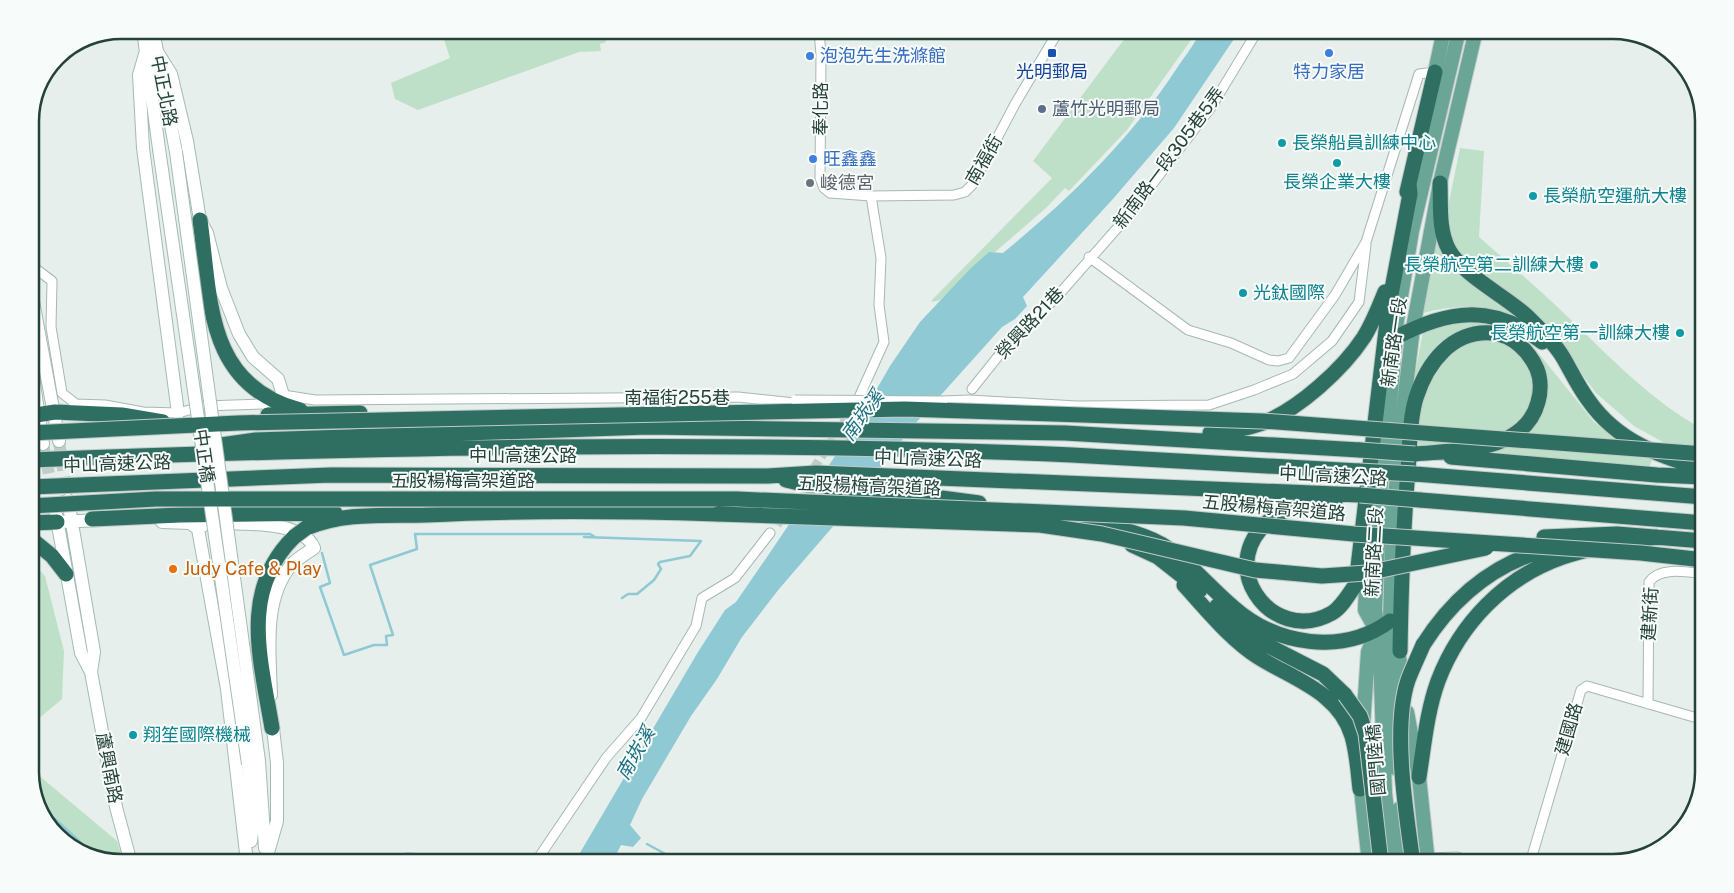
<svg xmlns="http://www.w3.org/2000/svg" width="1734" height="893" viewBox="0 0 1734 893" font-family="'Public Sans','Noto Sans TC',sans-serif">
  <style>
    .green { fill: #bfe0c8 }
    .water { fill: #8ec9d4 }
    .lines { fill: none; stroke-linecap: round; stroke-linejoin: round }
    .stream { stroke: #8ec9d4; stroke-width: 2.5 }
    .street-tunnel { stroke: #bfccc8; stroke-width: 9; stroke-dasharray: 9 4.5; stroke-linecap: butt }
    .secondary-tunnel { stroke: #bfccc8; stroke-width: 12; stroke-dasharray: 12 6; stroke-linecap: butt }
    .street-casing { stroke: #a8b8b2; stroke-width: 11 }
    .secondary-casing { stroke: #a4bbb3; stroke-width: 14 }
    .primary-casing { stroke: #c2cac8; stroke-width: 16 }
    .highway-casing { stroke: #c2cac8; stroke-width: 17 }
    .street { stroke: #fff; stroke-width: 9 }
    .secondary { stroke: #fff; stroke-width: 12 }
    .primary { stroke: #6aa596; stroke-width: 14 }
    .highway { stroke: #2f6f62; stroke-width: 15 }
    .street-bridge-casing { stroke: #a8b8b2; stroke-width: 11; stroke-linecap: butt }
    .secondary-bridge-casing { stroke: #a4bbb3; stroke-width: 14; stroke-linecap: butt }
    .highway-bridge-casing { stroke: #c2cac8; stroke-width: 17; stroke-linecap: butt }
    .street-bridge { stroke: #fff; stroke-width: 9 }
    .secondary-bridge { stroke: #fff; stroke-width: 12 }
    .highway-bridge { stroke: #2f6f62; stroke-width: 15 }
    .transit-dot { fill: #1a4fb4; stroke: #f7fbf9; stroke-width: 2 }
    .shop-dot { fill: #3f7fe0; stroke: #f7fbf9; stroke-width: 2 }
    .service-dot { fill: #5c6f8a; stroke: #f7fbf9; stroke-width: 2 }
    .culture-dot { fill: #0f9aa8; stroke: #f7fbf9; stroke-width: 2 }
    .worship-dot { fill: #6b7280; stroke: #f7fbf9; stroke-width: 2 }
    .food-dot { fill: #e8710a; stroke: #f7fbf9; stroke-width: 2 }
    .labels { text-anchor: middle; stroke-width: 4; stroke-linejoin: round; paint-order: stroke }
    .shop-label { font-size: 18px; fill: #366cbe; stroke: #f7fbf9; text-anchor: start }
    .transit-label { font-size: 18px; fill: #164399; stroke: #f7fbf9 }
    .street-label { font-size: 18px; fill: #24423a; stroke: #f7fbf9 }
    .service-label { font-size: 18px; fill: #4e5e75; stroke: #f7fbf9; text-anchor: start }
    .culture-label { font-size: 18px; fill: #0d838f; stroke: #f7fbf9; text-anchor: start }
    .worship-label { font-size: 18px; fill: #5b616d; stroke: #f7fbf9; text-anchor: start }
    .food-label { font-size: 18px; fill: #c56008; stroke: #f7fbf9; text-anchor: start }
    .water-label { font-size: 19px; font-style: italic; fill: #1c6f80; stroke: #f7fbf9 }
    .rim { fill: none; stroke: #24423a; stroke-width: 2.5 }
  </style>
  <rect width="100%" height="100%" fill="#e6efeb"/>
  <path class="green" d="M 441,30 L 604,30 L 606,42 L 600,44 L 601,51 L 579,52 L 418,110 L 395,99 L 391,83 L 450,58 Z
    M 1131,30 L 1189,30 L 1187,36 L 1191,40 L 1127,130 L 1069,191 L 1065,188 L 1047,207 L 940,300 L 932,302 L 932,300 L 1052,178 L 1033,161 Z
    M 1460,148 L 1484,151 L 1479,237 C 1503,258 1527,279 1550,300 C 1600,346 1644,397 1704,430 L 1704,446 L 1668,445 L 1634,426 L 1596,393 L 1552,335 L 1468,264 L 1451,242 L 1448,207 Z
    M 1438,229 L 1513,313 L 1512,315 C 1481,304 1455,305 1423,313 Z
    M 1471,321 L 1496,325 L 1498,328 C 1486,329 1469,328 1458,332 C 1437,340 1426,363 1416,382 L 1414,381 L 1423,331 L 1444,324 Z
    M 1488,337 L 1511,345 L 1527,361 L 1535,382 L 1533,402 L 1524,419 L 1513,429 L 1455,446 L 1413,446 C 1421,408 1427,362 1465,342 C 1472,338 1481,338 1488,337 Z
    M 1532,345 L 1594,422 L 1635,452 L 1652,460 L 1649,468 L 1475,454 L 1537,419 L 1530,348 Z
    M 30,559 L 45,576 L 64,651 L 62,699 L 30,726 Z
    M 30,768 L 117,841 L 124,863 C 95,863 65,847 46,824 C 38,814 30,781 30,768 Z"/>
  <path class="water" d="M 1201,30 L 1240,30 L 1174,128 L 1112,200 L 1023,297 L 1027,306 L 1015,319 L 1002,327 L 914,425 L 842,516 L 779,589 L 742,637 L 717,679 L 691,716 L 642,799 L 630,825 L 641,838 L 633,847 L 621,845 L 612,863 L 574,863 L 698,652 L 725,610 L 736,602 L 767,557 L 856,425 L 890,366 L 920,322 L 970,269 L 989,252 L 1003,253 C 1069,199 1130,140 1177,68 C 1185,56 1195,44 1201,30 Z
    M 38,802 L 79,839 L 94,857 L 80,854 L 45,823 Z"/>
  <g class="lines">
    <path class="stream" d="M 584,537 L 701,541 L 690,556 L 660,562 L 658,564 L 661,569 L 654,580 L 637,594 L 628,594 L 622,598
      M 322,553 L 330,583 L 320,587 L 344,655 L 374,645 L 387,645 L 386,636 L 393,635 L 370,565 L 417,549 L 415,534 L 590,534 L 595,537
      M 1704,601 L 1697,634 L 1704,655
      M 647,844 L 682,863
      M 377,863 C 395,856 416,846 430,863"/>
    <path class="street-tunnel" d="M 777,525 L 853,408"/>
    <path class="secondary-tunnel" d="M 59,441 L 67,495
      M 43,444 L 54,500"/>
    <defs>
      <path id="street" d="M 819,30 L 821,55 L 820,178 L 824,188 L 830,193 L 871,196 L 954,195 L 965,192 L 973,184 L 1015,104 L 1059,30
        M 1089,257 L 1188,330 L 1231,343 L 1269,360 L 1278,361 L 1289,358 L 1335,295 L 1366,242 L 1419,74 L 1435,72
        M 30,269 L 36,269 L 52,281 L 51,327 L 62,393 L 76,404 L 105,405 L 143,412 L 178,413 L 204,406 L 265,404
        M 972,389 L 1016,334 L 1054,300 L 1127,217 L 1210,109 L 1258,30
        M 283,395 L 315,400 L 738,397 L 804,404
        M 943,401 L 969,400 L 1077,406 L 1209,405 L 1254,390 L 1293,374 L 1332,341 L 1359,302 L 1366,245
        M 854,404 L 856,404 L 884,342 L 879,305 L 881,258 L 871,196
        M 1648,704 L 1649,582 C 1660,566 1688,572 1704,574
        M 1428,858 L 1457,857 L 1473,863
        M 535,863 L 606,758 L 641,718 L 696,626 L 702,598 L 735,578 L 770,533
        M 1530,863 L 1581,690 L 1587,686 L 1704,720"/>
      <path id="secondary" d="M 143,30 L 159,149
        M 153,30 L 176,152
        M 156,50 L 171,74 L 187,141 L 200,220 L 207,233 L 221,288 L 239,334 L 253,357 L 278,379 L 283,395
        M 146,51 L 139,75 L 143,148 L 178,413
        M 30,285 L 59,441
        M 30,357 L 43,444
        M 68,500 L 94,652 L 91,672
        M 56,514 L 81,653 L 91,672 L 116,807 L 131,863
        M 57,522 L 102,520
        M 162,522 L 190,523 L 198,529 L 227,689 L 247,862
        M 198,529 L 205,524 C 232,524 302,518 314,548 C 307,553 298,558 292,564 C 262,599 270,653 271,695
        M 259,761 L 265,848
        M 248,764 L 253,824 L 251,841
        M 265,863 L 277,821 L 277,763 L 272,720"/>
      <path id="primary" d="M 1435,72 L 1444,30
        M 1368,537 L 1365,610 L 1375,628
        M 1397,643 L 1404,691
        M 1407,712 L 1419,777 L 1428,863
        M 1363,726 L 1368,652 L 1376,631
        M 1395,768 L 1391,713 L 1390,621 L 1393,517 L 1406,386 L 1413,328 L 1440,183 L 1476,30
        M 1360,780 L 1369,863
        M 1399,809 L 1404,863
        M 1393,863 L 1385,793 L 1380,654 L 1375,609 L 1381,481 L 1386,453 L 1397,320 L 1412,231 L 1459,30"/>
      <path id="highway" d="M 1440,183 C 1441,204 1438,230 1449,250 C 1464,276 1504,295 1527,316 C 1540,329 1555,343 1564,359 C 1572,373 1579,388 1589,401 C 1617,441 1659,456 1704,469
        M 1407,192 L 1435,72
        M 200,220 C 211,299 205,385 300,410
        M 1395,338 C 1447,310 1493,303 1542,342
        M 268,415 L 360,413
        M 30,416 L 55,412 L 122,415 L 163,422
        M 1210,433 C 1228,432 1246,429 1263,423 C 1299,409 1343,369 1364,337 C 1372,324 1379,307 1385,292
        M 214,446 L 256,440 L 648,427 L 1065,433 L 1360,450
        M 1451,457 L 1657,475 L 1704,477
        M 30,460 C 377,447 725,440 1072,455 C 1167,460 1263,466 1359,471
        M 1415,474 L 1704,497
        M 786,480 L 807,485 L 896,492 L 979,503
        M 30,487 L 331,475 L 768,476 L 816,473 L 1360,495
        M 1336,499 C 1323,501 1287,508 1277,515 C 1208,560 1271,648 1332,613 C 1342,607 1349,594 1356,584 L 1389,305 L 1410,194 L 1409,183
        M 1420,500 L 1704,523
        M 1066,518 C 1097,524 1133,529 1161,544 C 1188,560 1209,587 1233,607 C 1276,645 1342,656 1390,621
        M 92,519 L 180,515 L 335,513
        M 30,523 L 57,522
        M 306,528 C 345,512 383,516 425,515 C 523,510 621,511 718,514
        M 1544,537 L 1617,534 L 1704,541
        M 30,538 L 52,556 L 66,574
        M 1132,545 L 1158,557 L 1200,590
        M 1184,585 C 1207,610 1230,639 1258,657 C 1293,679 1339,692 1352,736 C 1357,753 1358,772 1360,789
        M 1217,606 L 1261,642 L 1323,674 L 1345,695
        M 1423,645 C 1454,596 1495,562 1552,548
        M 1400,651 C 1401,590 1403,530 1408,470 C 1410,447 1409,421 1416,398 C 1427,363 1452,330 1492,333 C 1513,335 1529,351 1537,369 C 1541,379 1541,392 1538,402 C 1525,453 1456,450 1415,454
        M 272,728 C 261,661 239,591 294,537
        M 1419,777 C 1424,745 1427,711 1438,681 C 1460,623 1505,577 1563,557 C 1593,546 1626,543 1656,537"/>
    </defs>
    <use href="#street" class="street-casing"/>
    <use href="#secondary" class="secondary-casing"/>
    <use href="#primary" class="primary-casing"/>
    <use href="#highway" class="highway-casing"/>
    <use href="#street" class="street"/>
    <use href="#secondary" class="secondary"/>
    <use href="#primary" class="primary"/>
    <use href="#highway" class="highway"/>
    <defs>
      <path id="street-bridge" d="M 795,400 L 943,401"/>
      <path id="secondary-bridge" d="M 159,149 L 248,764
        M 176,152 L 259,761"/>
      <path id="highway-bridge" d="M 30,433 L 238,423 L 905,409 L 1262,421 L 1704,454
        M 1360,450 L 1415,454
        M 1359,471 L 1415,474
        M 1360,495 L 1420,500
        M 30,506 L 156,499 L 737,499 L 1184,518 L 1354,534 L 1641,553 L 1704,560
        M 718,514 L 1040,525 L 1102,534 L 1255,570 L 1322,576 L 1367,573 L 1486,548
        M 294,537 L 306,528
        M 1345,695 L 1360,716 L 1366,734 L 1381,863
        M 1413,863 C 1406,813 1392,728 1408,680 C 1412,669 1418,657 1423,645"/>
    </defs>
    <use href="#street-bridge" class="street-bridge-casing"/>
    <use href="#secondary-bridge" class="secondary-bridge-casing"/>
    <use href="#highway-bridge" class="highway-bridge-casing"/>
    <use href="#street-bridge" class="street-bridge"/>
    <use href="#secondary-bridge" class="secondary-bridge"/>
    <use href="#highway-bridge" class="highway-bridge"/>
  </g>
  <rect class="transit-dot" x="1047" y="48" width="10" height="10" rx="2.5"/>
  <g class="shop-dot">
    <circle cx="1329" cy="53" r="5"/>
    <circle cx="810" cy="56" r="5"/>
    <circle cx="813" cy="159" r="5"/>
  </g>
  <circle class="service-dot" cx="1042" cy="109" r="5"/>
  <g class="culture-dot">
    <circle cx="1282" cy="143" r="5"/>
    <circle cx="1337" cy="163" r="5"/>
    <circle cx="1533" cy="196" r="5"/>
    <circle cx="1594" cy="265" r="5"/>
    <circle cx="1243" cy="293" r="5"/>
    <circle cx="1680" cy="333" r="5"/>
    <circle cx="133" cy="735" r="5"/>
  </g>
  <circle class="worship-dot" cx="810" cy="183" r="5"/>
  <circle class="food-dot" cx="173" cy="569" r="5"/>
  <g class="labels">
    <g class="shop-label">
      <text x="820" y="62">泡泡先生洗滌館</text>
      <text x="1329" y="78" text-anchor="middle">特力家居</text>
      <text x="823" y="165">旺鑫鑫</text>
    </g>
    <g class="transit-label">
      <text x="1052" y="78">光明郵局</text>
    </g>
    <g class="street-label">
      <text transform="translate(164 91) rotate(79)" y="6">中正北路</text>
      <text transform="translate(821 109) rotate(-90)" y="6">奉化路</text>
      <text transform="translate(1169 158) rotate(-53)" y="6">新南路一段305巷5弄</text>
      <text transform="translate(984 160) rotate(-60)" y="6">南福街</text>
      <text transform="translate(1030 323) rotate(-47)" y="6">榮興路21巷</text>
      <text transform="translate(1394 342) rotate(-82)" y="6">新南路一段</text>
      <text x="677" y="404">南福街255巷</text>
      <text transform="translate(204 456) rotate(82)" y="6">中正橋</text>
      <text x="523" y="462">中山高速公路</text>
      <text transform="translate(928 459) rotate(2)" y="6">中山高速公路</text>
      <text transform="translate(117 464) rotate(-2)" y="6">中山高速公路</text>
      <text transform="translate(1333 476) rotate(3)" y="6">中山高速公路</text>
      <text x="463" y="487">五股楊梅高架道路</text>
      <text transform="translate(869 486) rotate(2)" y="6">五股楊梅高架道路</text>
      <text transform="translate(1274 508) rotate(5)" y="6">五股楊梅高架道路</text>
      <text transform="translate(1374 552) rotate(-87)" y="6">新南路二段</text>
      <text transform="translate(1650 614) rotate(-87)" y="6">建新街</text>
      <text transform="translate(1569 729) rotate(-74)" y="6">建國路</text>
      <text transform="translate(1376 760) rotate(-95)" y="6">國門陸橋</text>
      <text transform="translate(109 768) rotate(79)" y="6">蘆興南路</text>
    </g>
    <g class="service-label">
      <text x="1052" y="115">蘆竹光明郵局</text>
    </g>
    <g class="culture-label">
      <text x="1292" y="149">長榮船員訓練中心</text>
      <text x="1337" y="188" text-anchor="middle">長榮企業大樓</text>
      <text x="1543" y="202">長榮航空運航大樓</text>
      <text x="1584" y="271" text-anchor="end">長榮航空第二訓練大樓</text>
      <text x="1253" y="299">光鈦國際</text>
      <text x="1670" y="339" text-anchor="end">長榮航空第一訓練大樓</text>
      <text x="143" y="741">翔笙國際機械</text>
    </g>
    <g class="worship-label">
      <text x="820" y="189">峻德宮</text>
    </g>
    <g class="food-label">
      <text x="183" y="575">Judy Cafe &amp; Play</text>
    </g>
    <g class="water-label">
      <text transform="translate(862 415) rotate(-54)" y="7">南崁溪</text>
      <text transform="translate(635 753) rotate(-60)" y="7">南崁溪</text>
    </g>
  </g>
  <path d="M0 0H1734V893H0ZM121 39H1613A82 82 0 0 1 1695 121V772A82 82 0 0 1 1613 854H121A82 82 0 0 1 39 772V121A82 82 0 0 1 121 39Z" fill="#f7fbf9" fill-rule="evenodd"/>
  <path class="rim" d="M121 39H1613A82 82 0 0 1 1695 121V772A82 82 0 0 1 1613 854H121A82 82 0 0 1 39 772V121A82 82 0 0 1 121 39Z"/>
</svg>
